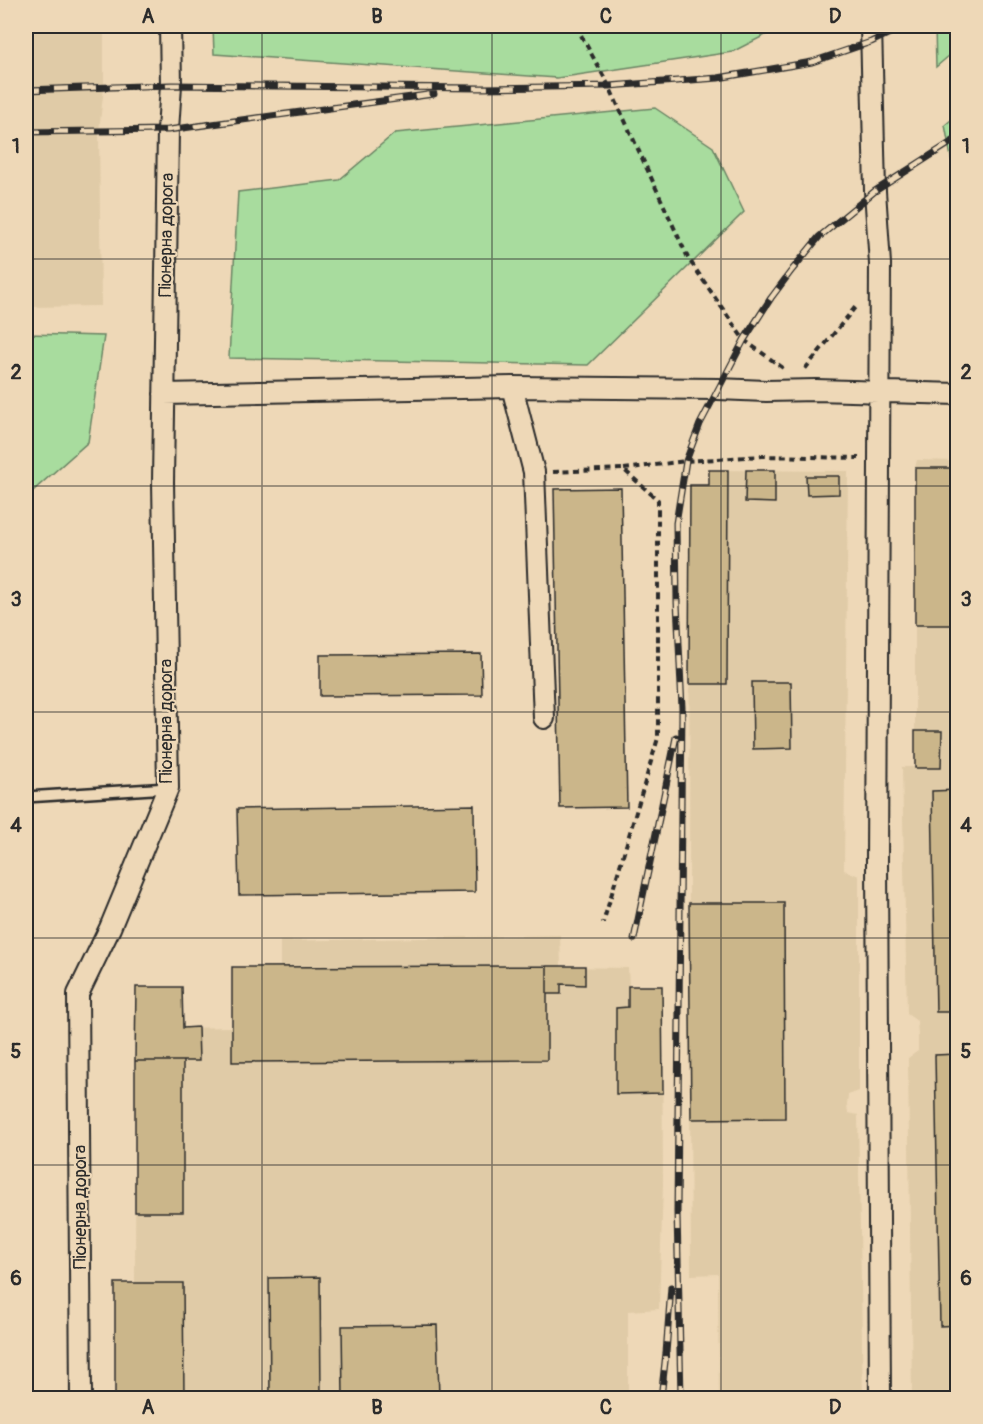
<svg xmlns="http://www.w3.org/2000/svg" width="983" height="1424" viewBox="0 0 983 1424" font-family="Pangolin,sans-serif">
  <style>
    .built { fill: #e0cba7 }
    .green { fill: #a8dc9e; stroke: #6a8464; stroke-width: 1.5 }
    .building { fill: #cbb68a; stroke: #2b2b2b; stroke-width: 1.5 }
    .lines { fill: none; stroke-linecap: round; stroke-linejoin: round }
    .service-casing { stroke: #2b2b2b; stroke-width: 14 }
    .minor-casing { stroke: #2b2b2b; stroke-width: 24 }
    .path { stroke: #2b2b2b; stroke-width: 4; stroke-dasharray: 6 4.5; stroke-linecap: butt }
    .service { stroke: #eed8b7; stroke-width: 9 }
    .minor { stroke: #eed8b7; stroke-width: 20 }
    .rail-casing { stroke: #2b2b2b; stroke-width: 7 }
    .rail { stroke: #eed8b7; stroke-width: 4.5; stroke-dasharray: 14; stroke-linecap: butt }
    .grid { fill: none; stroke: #2b2b2b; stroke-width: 1.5; stroke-opacity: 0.55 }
    .labels { text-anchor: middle; stroke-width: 4.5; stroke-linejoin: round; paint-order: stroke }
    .street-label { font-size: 18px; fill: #2b2b2b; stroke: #eed8b7 }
    .neatline { fill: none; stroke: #2b2b2b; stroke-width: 2 }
    .grid-label { font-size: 20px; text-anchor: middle; font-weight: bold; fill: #2b2b2b }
  </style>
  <rect width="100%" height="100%" fill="#eed8b7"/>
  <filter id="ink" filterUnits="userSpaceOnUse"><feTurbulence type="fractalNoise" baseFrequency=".0167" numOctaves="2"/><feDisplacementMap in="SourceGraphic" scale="12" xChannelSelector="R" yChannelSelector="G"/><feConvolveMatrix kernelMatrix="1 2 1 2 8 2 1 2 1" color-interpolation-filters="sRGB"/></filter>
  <g filter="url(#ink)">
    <path class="built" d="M 26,26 L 104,26 L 104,87 L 99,131 L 101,306 L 26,307 Z
      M 917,460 L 957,461 L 957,1398 L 912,1398 L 908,1058 L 918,1051 L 918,1036 L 917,1021 L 907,1014 L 902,767 L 915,767 L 915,468 Z
      M 709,470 L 848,471 L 844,870 L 859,876 L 859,1091 L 848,1095 L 847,1104 L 848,1113 L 858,1115 L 863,1398 L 719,1398 L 718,1274 L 691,1275 L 689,903 L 690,485 L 709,485 Z
      M 560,935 L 561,967 L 628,968 L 629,986 L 662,986 L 663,1184 L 659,1309 L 628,1311 L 628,1398 L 115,1398 L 115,1283 L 135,1283 L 136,987 L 182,987 L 183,1028 L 232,1027 L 232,967 L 280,967 L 280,941 Z"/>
    <path class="green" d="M 213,26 L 783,26 L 732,52 L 557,78 L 214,54 Z
      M 935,26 L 958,26 L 957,49 L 936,67 Z
      M 655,108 L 713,147 L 744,212 L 588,365 L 229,358 L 238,192 L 339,180 L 395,133 Z
      M 957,115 L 958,176 L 955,179 L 945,125 Z
      M 26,334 L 104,336 L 88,442 L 26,497 Z"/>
    <path class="building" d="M 915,468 L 958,468 L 958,625 L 915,625 Z
      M 709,470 L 728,470 L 727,684 L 689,684 L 690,485 L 709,485 Z
      M 746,470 L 775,470 L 775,503 L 745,502 Z
      M 806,476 L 839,476 L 839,494 L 807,495 Z
      M 621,488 L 627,807 L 560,808 L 554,489 Z
      M 481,654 L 482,695 L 320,696 L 320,655 Z
      M 752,682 L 791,682 L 792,748 L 753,749 Z
      M 915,731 L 942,731 L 941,768 L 915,768 Z
      M 958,790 L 958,1012 L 936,1012 L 932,791 Z
      M 474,805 L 475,892 L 239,895 L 237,809 Z
      M 689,903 L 784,903 L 785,1118 L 691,1119 Z
      M 547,966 L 547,1060 L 232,1062 L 232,967 Z
      M 547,966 L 585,966 L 585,985 L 561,984 L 561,994 L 547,994 Z
      M 628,986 L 662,986 L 663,1093 L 616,1094 L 616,1008 L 628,1007 Z
      M 136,987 L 182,987 L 183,1028 L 198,1027 L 199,1061 L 135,1061 Z
      M 958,1054 L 958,1325 L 940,1326 L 935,1055 Z
      M 135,1061 L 183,1061 L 183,1212 L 135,1212 Z
      M 320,1277 L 321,1398 L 270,1398 L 269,1278 Z
      M 115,1283 L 183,1283 L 184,1398 L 115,1398 Z
      M 437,1325 L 439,1398 L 343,1398 L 342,1326 Z
      M 719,1395 L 808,1395 L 808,1398 L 719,1398 Z"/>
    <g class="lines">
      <defs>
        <path id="service" d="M 26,797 L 168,788"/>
        <path id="minor" d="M 871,26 L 875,191 L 880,264 L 877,863 L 880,1398
          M 512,387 L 534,472 L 544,718
          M 164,394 L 512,387 L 718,389 L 766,391 L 816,390 L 958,394
          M 81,1398 L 78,994 L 110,928 L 168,788 L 163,482 L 168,130 L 171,85 L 170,26"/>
      </defs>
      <use href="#service" class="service-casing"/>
      <use href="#minor" class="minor-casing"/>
      <path class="path" d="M 576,26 L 609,86 L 688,258 L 744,340 L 783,368
        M 805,369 L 857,305
        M 686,461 L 700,424 L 707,409
        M 624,469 L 686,461 L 762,456 L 859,458
        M 553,472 L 623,469 L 658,500 L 658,738 L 603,923"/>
      <use href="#service" class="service"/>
      <use href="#minor" class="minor"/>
      <defs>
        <path id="rail" d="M 26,90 L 171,85 L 482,88 L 609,86 L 718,78 L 812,62 L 871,42 L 904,26
          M 26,132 L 168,130 L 434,94
          M 634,939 L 676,737
          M 661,1398 L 666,1353 L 671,1287
          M 681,1398 L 677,1212 L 682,708 L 677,602 L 676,523 L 686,461 L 700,424 L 744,340 L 771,298 L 792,270 L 819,237 L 875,191 L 958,138"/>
      </defs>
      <use href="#rail" class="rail-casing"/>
      <use href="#rail" class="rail"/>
    </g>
  </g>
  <path class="grid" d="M 262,26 L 262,1398M 492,26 L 492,1398M 721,26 L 721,1398M 26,259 L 958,259M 26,486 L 958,486M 26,712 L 958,712M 26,938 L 958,938M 26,1165 L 958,1165"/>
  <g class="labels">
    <g class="street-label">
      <text transform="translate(166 235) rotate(-89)" y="6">Піонерна дорога</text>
      <text transform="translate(166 721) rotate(-90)" y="6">Піонерна дорога</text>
      <text transform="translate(80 1207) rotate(-90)" y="6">Піонерна дорога</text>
    </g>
  </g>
  <rect width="983" height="1424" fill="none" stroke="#eed8b7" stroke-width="66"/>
  <rect x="33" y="33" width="917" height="1358" class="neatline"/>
  <g class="grid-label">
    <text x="148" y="23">A</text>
    <text x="377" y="23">B</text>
    <text x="606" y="23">C</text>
    <text x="835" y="23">D</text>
    <text x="16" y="153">1</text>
    <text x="966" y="153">1</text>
    <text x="16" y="379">2</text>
    <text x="966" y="379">2</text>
    <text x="16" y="606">3</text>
    <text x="966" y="606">3</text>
    <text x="16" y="832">4</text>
    <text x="966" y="832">4</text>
    <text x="16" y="1058">5</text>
    <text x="966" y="1058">5</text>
    <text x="16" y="1285">6</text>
    <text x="966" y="1285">6</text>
    <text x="148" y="1414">A</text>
    <text x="377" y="1414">B</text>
    <text x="606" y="1414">C</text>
    <text x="835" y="1414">D</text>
  </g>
</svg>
